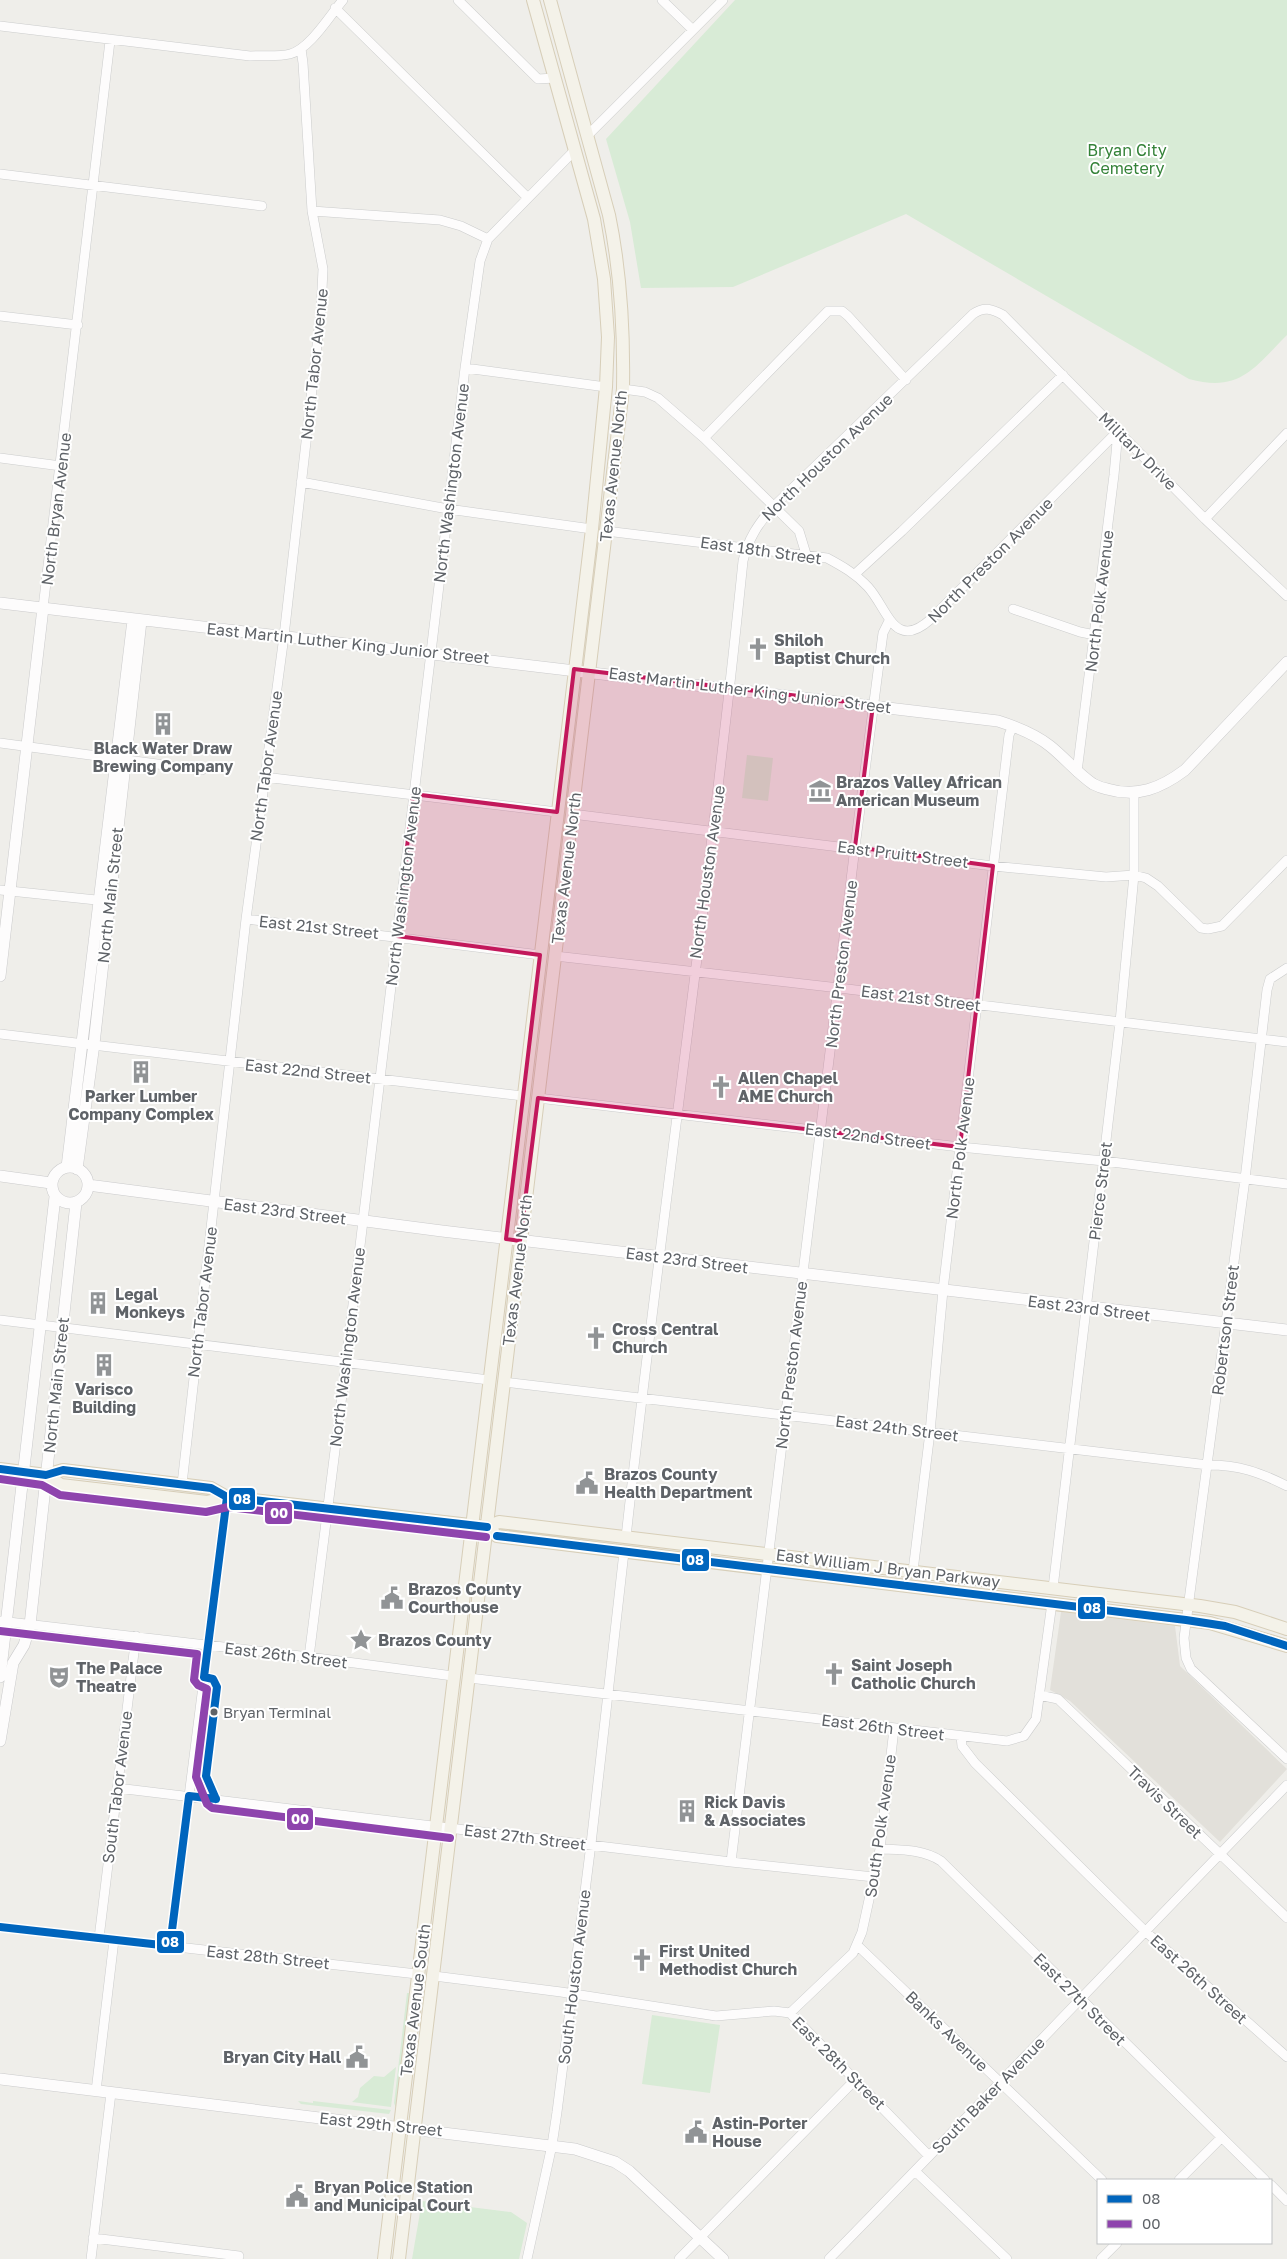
<svg xmlns="http://www.w3.org/2000/svg" width="1287" height="2259" viewBox="0 0 1287 2259" font-family="'Golos Text',sans-serif">
  <style>
    .education { fill: #e2e0da }
    .green { fill: #d8ebd6 }
    .lines { fill: none; stroke-linecap: round; stroke-linejoin: round }
    .street-casing { stroke: #cbcccc; stroke-width: 10 }
    .secondary-casing { stroke: #cacacb; stroke-width: 12 }
    .primary-casing { stroke: #d7ceb8; stroke-width: 14 }
    .street { stroke: #fdfcfc; stroke-width: 9 }
    .secondary { stroke: #fdfcfc; stroke-width: 11 }
    .primary { stroke: #f4f2e9; stroke-width: 12 }
    .bus-1-casing { stroke: #fff; stroke-width: 11 }
    .bus-2-casing { stroke: #fff; stroke-width: 11 }
    .bus-1 { stroke: #0065bd; stroke-width: 8 }
    .bus-2 { stroke: #8e44ad; stroke-width: 8 }
    .marked { fill: #c2185b; fill-opacity: 0.2; stroke: #c2185b; stroke-width: 4; stroke-linejoin: round }
    .bus-dot { fill: #5f6368; stroke: #fff; stroke-width: 2 }
    .labels { text-anchor: middle; stroke-width: 4; stroke-linejoin: round; paint-order: stroke }
    .bus-label { font-size: 15px; fill: #5f6368; stroke: #fff; text-anchor: start }
    .park-label { font-size: 16px; fill: #348238; stroke: #fff }
    .street-label { font-size: 16px; fill: #5f6368; stroke: #fff }
    .poi-label { font-size: 16px; font-weight: bold; fill: #5f6368; stroke: #fff; text-anchor: start }
    .line-badge { stroke: #fff; stroke-width: 2 }
    .badge-label { font-size: 14px; text-anchor: middle; font-weight: bold; fill: #fff }
  </style>
  <rect width="100%" height="100%" fill="#efeeea"/>
  <path class="education" d="M 1061,1612 L 1175,1626 L 1180,1666 L 1287,1769 L 1220,1842 L 1070,1701 L 1050,1690 Z"/>
  <path class="green" d="M 735,0 L 1287,0 L 1287,335 C 1254,368 1240,393 1189,379 L 906,214 L 733,287 L 641,288 L 630,222 L 606,139 Z
    M 747,755 L 773,758 L 768,801 L 742,798 Z
    M 407,1993 L 409,1993 L 409,1999 L 396,2108 L 394,2103 Z
    M 652,2015 L 720,2025 L 710,2093 L 642,2084 Z
    M 396,2067 L 391,2107 L 352,2102 L 358,2097 L 360,2088 L 374,2076 L 384,2077 Z
    M 298,2101 L 313,2103 L 313,2101 L 391,2110 L 389,2114 L 301,2104 Z
    M 422,2201 L 511,2212 L 527,2223 L 519,2259 L 412,2259 Z"/>
  <g class="lines">
    <defs>
      <path id="street" d="M 458,0 L 538,79 L 555,78
        M 662,0 L 693,30
        M 335,8 L 527,197
        M 0,26 L 250,56 C 263,55 278,57 290,54 C 310,49 330,15 343,0
        M 588,135 L 723,0
        M 0,174 L 262,206
        M 312,211 L 440,220 L 461,226 L 488,239
        M 0,316 L 78,325
        M 465,368 L 606,387
        M 623,389 L 645,392 L 658,398 L 704,438 L 799,531 L 806,554
        M 704,438 L 828,311 L 842,311 L 848,316 L 906,380
        M 0,458 L 61,466
        M 301,482 L 448,509 L 592,529
        M 1205,519 L 1287,433
        M 606,531 L 827,558 C 842,566 856,574 868,587 C 888,609 894,652 931,619 L 1118,431
        M 855,574 L 902,531 L 1063,375
        M 43,608 L 110,41
        M 1013,609 L 1080,632 L 1095,635
        M 0,743 L 202,770
        M 1077,772 L 1114,475 L 1118,431
        M 264,777 L 557,812
        M 572,814 L 993,866 L 1106,877 L 1134,875 L 1146,878 L 1158,886 L 1201,928 L 1208,929 L 1222,926 L 1287,860
        M 0,890 L 106,901
        M 246,919 L 540,955
        M 555,956 L 839,988 L 1287,1042
        M 1287,968 L 1270,979 L 1267,990 L 1245,1179 L 1184,1638 L 1186,1658 L 1191,1669 L 1287,1759
        M 0,1034 L 523,1096
        M 538,1098 L 960,1147 L 1104,1161 L 1287,1184
        M 0,1320 L 489,1380
        M 504,1382 L 1208,1465 C 1239,1465 1259,1472 1287,1486
        M 182,1484 L 246,919 L 284,636 L 321,310 L 323,269 L 312,211 L 303,63 L 301,49
        M 626,1537 C 662,1211 710,887 743,561 C 748,539 758,524 773,507 L 973,314 C 984,306 992,309 1003,315 L 1205,519 L 1287,596
        M 913,1571 L 930,1432 L 943,1290 L 1009,735 L 1013,726
        M 1053,1588 L 1120,1022 L 1134,875 L 1134,793
        M 0,1621 L 309,1657 L 453,1676
        M 309,1657 L 346,1363 L 465,368 L 480,261 L 488,239 L 575,150
        M 469,1678 L 1007,1741 L 1024,1736 L 1036,1719 L 1052,1603
        M 1039,1695 L 1058,1699 L 1287,1918
        M 961,1736 L 962,1746 L 975,1763 L 1145,1931 L 1287,2057
        M 117,1788 L 731,1862 L 874,1877
        M 880,1849 C 901,1850 923,1849 941,1861 L 1265,2180
        M 731,1862 L 855,847 L 883,633 L 889,621
        M 0,1927 L 417,1974
        M 99,1938 L 136,1636
        M 857,1945 L 1102,2180
        M 170,1946 L 227,1497
        M 434,1976 L 561,1992 L 716,2016 L 774,2011 L 790,2013 L 929,2156
        M 790,2013 L 853,1953 L 862,1932 L 880,1849 L 894,1729
        M 96,2091 L 114,1940
        M 915,2171 L 1007,2259
        M 1179,2180 L 1221,2138
        M 1271,2185 L 1287,2201
        M 93,2238 L 239,2256 L 238,2259
        M 91,2259 L 111,2093
        M 527,2259 L 552,2145 L 557,2112 L 591,1844 L 624,1552
        M 679,2259 L 856,2079
        M 829,2259 C 983,2102 1134,1942 1287,1785
        M 1101,2259 L 1117,2243"/>
      <path id="secondary" d="M 0,603 C 333,643 666,679 998,721 C 1017,727 1035,734 1050,746 C 1065,758 1077,773 1093,784 C 1097,786 1102,788 1107,789 C 1137,798 1161,788 1185,770 L 1287,662
        M 0,976 L 43,608
        M52 1185a18 18 0 1 1 36 0a18 18 0 1 1-36 0Z
        M 67,1167 L 133,620
        M 77,1169 L 94,1044 L 141,621
        M 0,1176 L 51,1183
        M 88,1185 L 442,1231 L 1287,1330
        M 0,1677 L 55,1197
        M 0,1741 L 13,1663 L 24,1645 L 30,1625 L 76,1203
        M 0,2079 L 575,2149 L 615,2162 L 629,2171 L 723,2259"/>
      <path id="primary" d="M 0,1469 L 46,1475 L 63,1470 L 211,1488 L 227,1497
        M 46,1475 L 61,1485 L 207,1502 L 227,1497 L 487,1527 L 499,1522 L 1200,1606 L 1235,1612 L 1287,1629
        M 487,1527 L 497,1536 L 1210,1623 L 1287,1646
        M 384,2259 L 592,529 L 606,387 L 608,337 L 604,279 L 594,219 L 533,0
        M 399,2259 L 623,389 C 624,330 621,273 609,215 L 550,0"/>
    </defs>
    <use href="#street" class="street-casing"/>
    <use href="#secondary" class="secondary-casing"/>
    <use href="#primary" class="primary-casing"/>
    <use href="#street" class="street"/>
    <use href="#secondary" class="secondary"/>
    <use href="#primary" class="primary"/>
    <defs>
      <path id="bus-1" d="M 0,1469 L 46,1475 L 63,1470 L 211,1488 L 227,1497 L 487,1527
        M 497,1536 L 1186,1620 L 1225,1626 L 1287,1646
        M 216,1799 L 206,1776 L 217,1687 L 213,1679 L 204,1677 L 227,1497
        M 0,1927 L 170,1946 L 189,1796 L 216,1799"/>
      <path id="bus-2" d="M 0,1479 L 42,1485 L 60,1495 L 206,1512 L 228,1507 L 486,1537
        M 0,1631 L 197,1654 L 194,1680 L 198,1685 L 207,1689 L 196,1777 L 207,1804 L 212,1808 L 450,1838"/>
    </defs>
    <use href="#bus-1" class="bus-1-casing"/>
    <use href="#bus-2" class="bus-2-casing"/>
    <use href="#bus-1" class="bus-1"/>
    <use href="#bus-2" class="bus-2"/>
  </g>
  <path class="marked" d="M 574,669 L 873,705 L 855,847 L 993,866 L 960,1147 L 538,1098 L 520,1241 L 506,1239 L 540,955 L 397,936 L 413,794 L 557,812 Z"/>
  <defs>
    <symbol id="church-bare" viewBox="-9 -9 18 18"><path d="M-1.2-6h2.4v3.5h3.3v2.4h-3.3V6h-2.4V-.1h-3.3v-2.4h3.3Z" fill="#919496" stroke="#fff" stroke-width="2.5" paint-order="stroke"/></symbol>
    <symbol id="building-bare" viewBox="-9 -9 18 18"><path d="M-4-6H4V6H1V3H-1V6H-4ZM-2.5-4.3h1.7v1.8h-1.7ZM.8-4.3h1.7v1.8H.8ZM-2.5-1h1.7V.8h-1.7ZM.8-1h1.7V.8H.8Z" fill="#919496" stroke="#fff" stroke-width="2.5" paint-order="stroke"/></symbol>
    <symbol id="museum-bare" viewBox="-9 -9 18 18"><path d="M0-6L6-3V-2H-6V-3ZM-5-1h2V3h-2ZM-1-1h2V3h-2ZM3-1h2V3H3ZM-6 4H6V6H-6Z" fill="#919496" stroke="#fff" stroke-width="2.5" paint-order="stroke"/></symbol>
    <symbol id="civic-bare" viewBox="-9 -9 18 18"><path d="M-.6-6.5H3V-4.5H.6V-3L4-1V1h2V6H-6V1h2V-1L-.6-3ZM-1.2 2.5V6h2.4V2.5Z" fill="#919496" stroke="#fff" stroke-width="2.5" paint-order="stroke"/></symbol>
    <symbol id="sight-bare" viewBox="-9 -9 18 18"><path d="M0-6L1.8-2.2L6-1.7L2.9 1.2L3.7 5.4L0 3.3L-3.7 5.4L-2.9 1.2L-6-1.7L-1.8-2.2Z" fill="#919496" stroke="#fff" stroke-width="2.5" paint-order="stroke"/></symbol>
    <symbol id="theatre-bare" viewBox="-9 -9 18 18"><path d="M-5-5.5Q0-4 5-5.5V0Q5 5 0 6Q-5 5-5 0ZM-3.3-2.5H-1v1.5H-3.3ZM1-2.5H3.3v1.5H1ZM-2.8 1Q0 5.5 2.8 1Z" fill="#919496" stroke="#fff" stroke-width="2.5" paint-order="stroke"/></symbol>
  </defs>
  <g fill-rule="evenodd">
    <use href="#church-bare" x="742" y="633" width="32" height="32"/>
    <use href="#building-bare" x="147" y="708" width="32" height="32"/>
    <use href="#museum-bare" x="804" y="775" width="32" height="32"/>
    <use href="#building-bare" x="125" y="1056" width="32" height="32"/>
    <use href="#church-bare" x="705" y="1071" width="32" height="32"/>
    <use href="#building-bare" x="82" y="1287" width="32" height="32"/>
    <use href="#church-bare" x="580" y="1322" width="32" height="32"/>
    <use href="#building-bare" x="88" y="1349" width="32" height="32"/>
    <use href="#civic-bare" x="571" y="1467" width="32" height="32"/>
    <use href="#civic-bare" x="376" y="1582" width="32" height="32"/>
    <use href="#sight-bare" x="345" y="1624" width="32" height="32"/>
    <use href="#church-bare" x="818" y="1658" width="32" height="32"/>
    <use href="#theatre-bare" x="43" y="1661" width="32" height="32"/>
    <use href="#building-bare" x="671" y="1795" width="32" height="32"/>
    <use href="#church-bare" x="626" y="1944" width="32" height="32"/>
    <use href="#civic-bare" x="341" y="2041" width="32" height="32"/>
    <use href="#civic-bare" x="680" y="2116" width="32" height="32"/>
    <use href="#civic-bare" x="281" y="2180" width="32" height="32"/>
  </g>
  <circle class="bus-dot" cx="214" cy="1712" r="4.5"/>
  <g class="labels">
    <g class="bus-label">
      <text x="223" y="1718">Bryan Terminal</text>
    </g>
    <g class="park-label">
      <text x="1127" y="156">Bryan City<tspan x="1127" dy="18">Cemetery</tspan></text>
    </g>
    <g class="street-label">
      <text transform="translate(314 364) rotate(-84)" y="6">North Tabor Avenue</text>
      <text transform="translate(1138 451) rotate(45)" y="6">Military Drive</text>
      <text transform="translate(827 457) rotate(-44)" y="6">North Houston Avenue</text>
      <text transform="translate(613 466) rotate(-84)" y="6">Texas Avenue North</text>
      <text transform="translate(451 483) rotate(-83)" y="6">North Washington Avenue</text>
      <text transform="translate(56 509) rotate(-83)" y="6">North Bryan Avenue</text>
      <text transform="translate(761 550) rotate(8)" y="6">East 18th Street</text>
      <text transform="translate(990 560) rotate(-45)" y="6">North Preston Avenue</text>
      <text transform="translate(1099 601) rotate(-83)" y="6">North Polk Avenue</text>
      <text transform="translate(348 643) rotate(6)" y="6">East Martin Luther King Junior Street</text>
      <text transform="translate(750 690) rotate(7)" y="6">East Martin Luther King Junior Street</text>
      <text transform="translate(266 766) rotate(-82)" y="6">North Tabor Avenue</text>
      <text transform="translate(903 854) rotate(7)" y="6">East Pruitt Street</text>
      <text transform="translate(566 868) rotate(-83)" y="6">Texas Avenue North</text>
      <text transform="translate(707 872) rotate(-82)" y="6">North Houston Avenue</text>
      <text transform="translate(403 886) rotate(-83)" y="6">North Washington Avenue</text>
      <text transform="translate(110 895) rotate(-84)" y="6">North Main Street</text>
      <text transform="translate(319 927) rotate(6)" y="6">East 21st Street</text>
      <text transform="translate(841 964) rotate(-83)" y="6">North Preston Avenue</text>
      <text transform="translate(921 998) rotate(7)" y="6">East 21st Street</text>
      <text transform="translate(308 1071) rotate(6)" y="6">East 22nd Street</text>
      <text transform="translate(868 1136) rotate(7)" y="6">East 22nd Street</text>
      <text transform="translate(960 1148) rotate(-83)" y="6">North Polk Avenue</text>
      <text transform="translate(1100 1191) rotate(-83)" y="6">Pierce Street</text>
      <text transform="translate(285 1211) rotate(7)" y="6">East 23rd Street</text>
      <text transform="translate(687 1260) rotate(7)" y="6">East 23rd Street</text>
      <text transform="translate(517 1270) rotate(-83)" y="6">Texas Avenue North</text>
      <text transform="translate(202 1302) rotate(-83)" y="6">North Tabor Avenue</text>
      <text transform="translate(1089 1308) rotate(7)" y="6">East 23rd Street</text>
      <text transform="translate(1225 1330) rotate(-83)" y="6">Robertson Street</text>
      <text transform="translate(347 1347) rotate(-83)" y="6">North Washington Avenue</text>
      <text transform="translate(791 1365) rotate(-83)" y="6">North Preston Avenue</text>
      <text transform="translate(56 1385) rotate(-84)" y="6">North Main Street</text>
      <text transform="translate(897 1428) rotate(7)" y="6">East 24th Street</text>
      <text transform="translate(888 1568) rotate(7)" y="6">East William J Bryan Parkway</text>
      <text transform="translate(286 1655) rotate(7)" y="6">East 26th Street</text>
      <text transform="translate(883 1727) rotate(7)" y="6">East 26th Street</text>
      <text transform="translate(117 1787) rotate(-83)" y="6">South Tabor Avenue</text>
      <text transform="translate(1165 1802) rotate(44)" y="6">Travis Street</text>
      <text transform="translate(880 1826) rotate(-82)" y="6">South Polk Avenue</text>
      <text transform="translate(525 1837) rotate(7)" y="6">East 27th Street</text>
      <text transform="translate(268 1957) rotate(6)" y="6">East 28th Street</text>
      <text transform="translate(574 1977) rotate(-83)" y="6">South Houston Avenue</text>
      <text transform="translate(1199 1979) rotate(42)" y="6">East 26th Street</text>
      <text transform="translate(1080 1999) rotate(45)" y="6">East 27th Street</text>
      <text transform="translate(415 2000) rotate(-83)" y="6">Texas Avenue South</text>
      <text transform="translate(947 2031) rotate(44)" y="6">Banks Avenue</text>
      <text transform="translate(839 2063) rotate(45)" y="6">East 28th Street</text>
      <text transform="translate(988 2095) rotate(-46)" y="6">South Baker Avenue</text>
      <text transform="translate(381 2124) rotate(6)" y="6">East 29th Street</text>
    </g>
    <g class="poi-label">
      <text x="774" y="646">Shiloh<tspan x="774" dy="18">Baptist Church</tspan></text>
      <text x="163" y="754" text-anchor="middle">Black Water Draw<tspan x="163" dy="18">Brewing Company</tspan></text>
      <text x="836" y="788">Brazos Valley African<tspan x="836" dy="18">American Museum</tspan></text>
      <text x="738" y="1084">Allen Chapel<tspan x="738" dy="18">AME Church</tspan></text>
      <text x="141" y="1102" text-anchor="middle">Parker Lumber<tspan x="141" dy="18">Company Complex</tspan></text>
      <text x="115" y="1300">Legal<tspan x="115" dy="18">Monkeys</tspan></text>
      <text x="612" y="1335">Cross Central<tspan x="612" dy="18">Church</tspan></text>
      <text x="104" y="1395" text-anchor="middle">Varisco<tspan x="104" dy="18">Building</tspan></text>
      <text x="604" y="1480">Brazos County<tspan x="604" dy="18">Health Department</tspan></text>
      <text x="408" y="1595">Brazos County<tspan x="408" dy="18">Courthouse</tspan></text>
      <text x="378" y="1646">Brazos County</text>
      <text x="851" y="1671">Saint Joseph<tspan x="851" dy="18">Catholic Church</tspan></text>
      <text x="76" y="1674">The Palace<tspan x="76" dy="18">Theatre</tspan></text>
      <text x="704" y="1808">Rick Davis<tspan x="704" dy="18">&amp; Associates</tspan></text>
      <text x="659" y="1957">First United<tspan x="659" dy="18">Methodist Church</tspan></text>
      <text x="341" y="2063" text-anchor="end">Bryan City Hall</text>
      <text x="712" y="2129">Astin-Porter<tspan x="712" dy="18">House</tspan></text>
      <text x="314" y="2193">Bryan Police Station<tspan x="314" dy="18">and Municipal Court</tspan></text>
    </g>
  </g>
  <g class="line-badge">
    <rect x="228" y="1487" width="28" height="24" rx="5" fill="#0065bd"/>
    <rect x="264" y="1501" width="29" height="24" rx="5" fill="#8e44ad"/>
    <rect x="681" y="1548" width="29" height="24" rx="5" fill="#0065bd"/>
    <rect x="1077" y="1596" width="29" height="24" rx="5" fill="#0065bd"/>
    <rect x="286" y="1807" width="28" height="24" rx="5" fill="#8e44ad"/>
    <rect x="156" y="1930" width="29" height="24" rx="5" fill="#0065bd"/>
  </g>
  <g class="badge-label">
    <text x="242" y="1504">08</text>
    <text x="279" y="1518">00</text>
    <text x="695" y="1565">08</text>
    <text x="1092" y="1613">08</text>
    <text x="300" y="1824">00</text>
    <text x="170" y="1947">08</text>
  </g>
  <rect x="1097" y="2179" width="175" height="65" fill="#ffffff" stroke="#bfc1c3"/>
  <rect x="1107" y="2195" width="25" height="8" fill="#0065bd" stroke="#bfc1c3"/>
  <text x="1142" y="2204" font-size="15" fill="#5f6368">08</text>
  <rect x="1107" y="2220" width="25" height="8" fill="#8e44ad" stroke="#bfc1c3"/>
  <text x="1142" y="2229" font-size="15" fill="#5f6368">00</text>
</svg>
